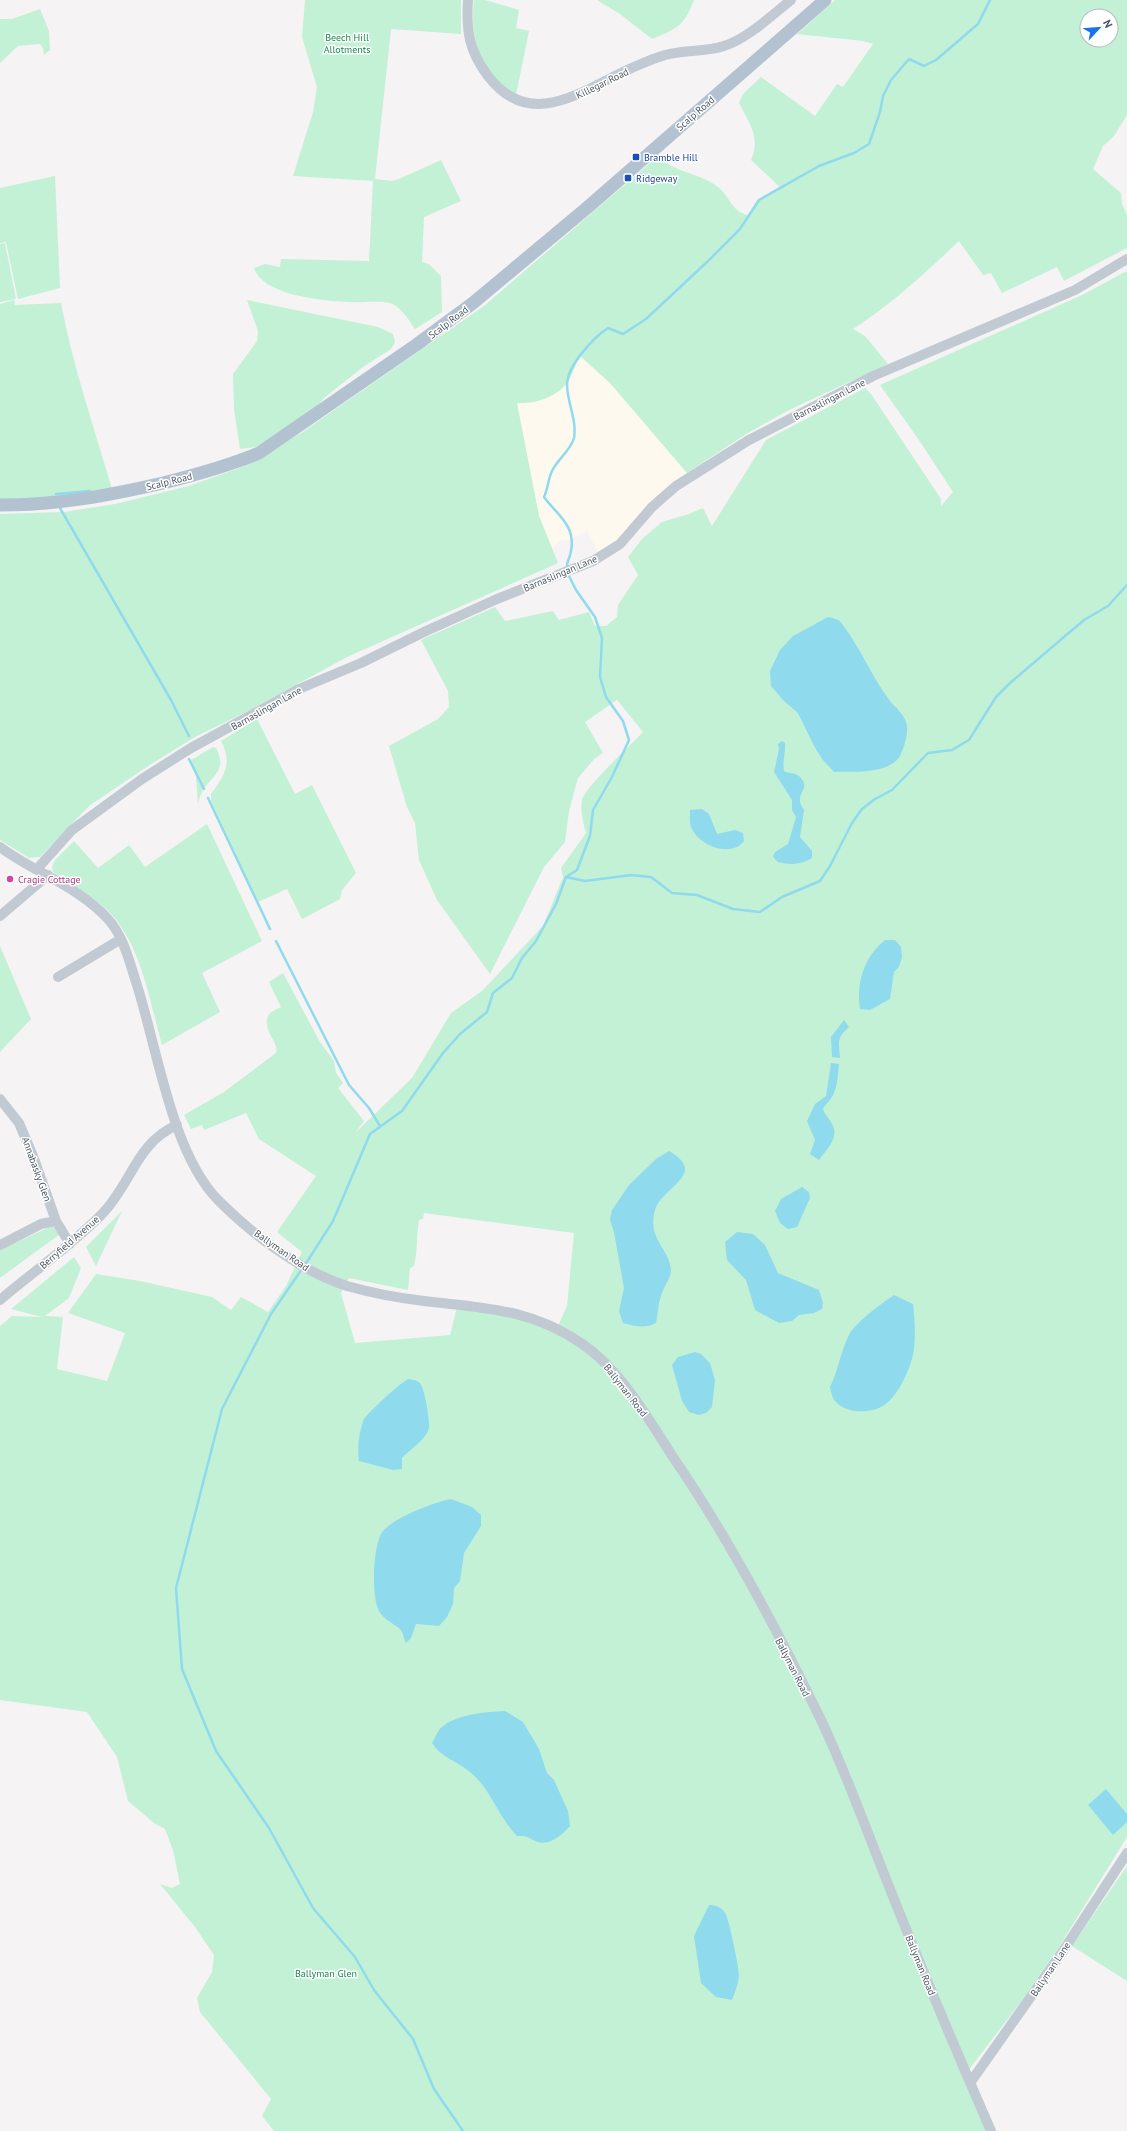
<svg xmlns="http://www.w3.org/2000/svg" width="1127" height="2131" viewBox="0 0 1127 2131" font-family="'PT Sans',sans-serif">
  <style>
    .commercial { fill: #fdf9ef }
    .green { fill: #c3f1d5; fill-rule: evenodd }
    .water { fill: #90daee }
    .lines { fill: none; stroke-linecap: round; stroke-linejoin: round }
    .stream { stroke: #90daee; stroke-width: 2.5 }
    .minor { stroke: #c1cad2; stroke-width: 10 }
    .major { stroke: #b3c2d1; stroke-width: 13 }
    .transit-dot { fill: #1a4fb4; stroke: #fff; stroke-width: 1.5 }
    .hotel-dot { fill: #d1479c; stroke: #fff; stroke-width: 1.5 }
    .labels { text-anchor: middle; stroke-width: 3; stroke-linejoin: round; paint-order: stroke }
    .park-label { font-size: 10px; fill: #17864f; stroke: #fff }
    .street-label { font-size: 10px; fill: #4a5661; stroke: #fff }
    .transit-label { font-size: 10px; fill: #164399; stroke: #fff; text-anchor: start }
    .hotel-label { font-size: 10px; fill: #b23c85; stroke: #fff; text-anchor: start }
  </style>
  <rect width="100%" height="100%" fill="#f5f3f3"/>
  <path class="commercial" d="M 580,355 L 610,383 L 687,473 L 671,485 L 619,539 L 598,553 L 587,531 L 569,540 L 562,540 L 552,548 L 539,516 L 517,403 L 524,404 L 538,401 L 553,394 L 567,383 Z"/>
  <path class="green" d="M 305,0 L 461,0 L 461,34 L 391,29 L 375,179 L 392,181 L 399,179 L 441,160 L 461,201 L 424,217 L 422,262 L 429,264 L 441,276 L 442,312 L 415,329 C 410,321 400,306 390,303 C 378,300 363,303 350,302 C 325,301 263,296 254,268 L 265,264 L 280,267 L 281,259 L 369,261 L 373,181 L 293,176 L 313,112 L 317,87 L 302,37 Z
    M 474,0 L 485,0 L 519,10 L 516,28 L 529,31 L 516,95 C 481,76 469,38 474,0 Z
    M 597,0 L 694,0 C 684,26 677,29 652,39 L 620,14 Z
    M 835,0 L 1127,0 L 1127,115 L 1114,136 L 1103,146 L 1093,169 L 1121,193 L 1122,204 L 1127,215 L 1127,248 L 1064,281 L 1057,267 L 1002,293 L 991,273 L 983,275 L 959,241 C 925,273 892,304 853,329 L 865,336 L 888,364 L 791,409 L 746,434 L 687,473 L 610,383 L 580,356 C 575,364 572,377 567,383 C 556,398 533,404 517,403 L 539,516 L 558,563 L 347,657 L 250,710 L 195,737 L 148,766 L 89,806 L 40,857 L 29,858 L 0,840 L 0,514 L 64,512 L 115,504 L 189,486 L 242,467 L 301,433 L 484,306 L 658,156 C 673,172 700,173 718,187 C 726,193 729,202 736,209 C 738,212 745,214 749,216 L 759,200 L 781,188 L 751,160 C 761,137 749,123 739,103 L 743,94 L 761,77 L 815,116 L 837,84 L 843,87 L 873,44 L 863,41 L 797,34 ZM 1087,16 L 1111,16 L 1111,40 L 1087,40 Z
    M 40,9 L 49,31 L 50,50 L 44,55 L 43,48 L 40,44 L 18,46 L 0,63 L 0,19 L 12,19 Z
    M 55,176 L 60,288 L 18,299 L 6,242 L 0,243 L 0,188 Z
    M 5,243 L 16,299 L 0,302 L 0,244 Z
    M 1127,271 L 1127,1837 L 1059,1947 L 1020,2003 L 964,2076 L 987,2131 L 274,2131 L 262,2116 L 271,2099 L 200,2012 L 197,1998 L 212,1972 L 214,1955 L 195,1927 L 160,1884 L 172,1888 L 180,1884 L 173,1850 L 165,1829 L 154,1823 L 128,1801 L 117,1757 L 87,1712 L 0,1700 L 0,1326 L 12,1316 L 42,1317 L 11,1309 L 74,1257 L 81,1268 L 69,1298 L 45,1316 L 63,1317 L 57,1369 L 107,1381 L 125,1333 L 68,1313 L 96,1274 L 140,1281 L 212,1297 L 231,1310 L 241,1297 L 268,1312 L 286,1286 L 302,1252 L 277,1232 L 316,1176 L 259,1139 L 246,1113 L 204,1130 L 202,1125 L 191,1129 L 184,1115 L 224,1092 L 276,1053 C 279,1044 267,1034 267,1024 C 266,1014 271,1012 281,1007 L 269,982 L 283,973 L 320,1042 L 334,1061 L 336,1073 L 343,1083 L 338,1088 L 364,1121 L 355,1133 L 412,1078 L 451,1013 L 482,991 L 543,926 L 563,877 L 561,868 L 586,833 C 583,823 580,811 582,800 C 585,787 632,744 643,732 L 617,700 L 585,722 L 603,753 L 594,759 L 578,778 L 569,811 L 565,842 L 544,867 L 490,974 L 437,900 L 419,860 L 415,823 L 407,807 L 389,746 L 438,719 L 449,707 L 448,691 L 421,640 L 495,607 L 505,621 L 553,611 L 559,620 L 589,612 L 595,626 L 606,626 L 617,617 L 618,605 L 638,575 L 628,557 L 642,539 L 662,522 L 689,514 L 703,508 L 712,526 L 766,440 L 865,388 L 871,394 L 941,499 L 941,506 L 953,492 L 921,443 L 880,385 L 1080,296 ZM 424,1213 L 574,1233 L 567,1306 L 558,1326 L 457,1307 L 450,1335 L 355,1343 L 341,1293 L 349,1278 L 408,1290 L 410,1268 L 414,1266 C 418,1251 416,1236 419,1220 L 423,1219 Z
    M 14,300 L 15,305 L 61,303 C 73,367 94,427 112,489 L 74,496 L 0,500 L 0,304 Z
    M 247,300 L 378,327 L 393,334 L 395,342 L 391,349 L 363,367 L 324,398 L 315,409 L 256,447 L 240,449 L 234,409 L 233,374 L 257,341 L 258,331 Z
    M 257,719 L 295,794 L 312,785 L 356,873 L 342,890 L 340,899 L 302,919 L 287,889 L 258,902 L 211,801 L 211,794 C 224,777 233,762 221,741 Z
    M 213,747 L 216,748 C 228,771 212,775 202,792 C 200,795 199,800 198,804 L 196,776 L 191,760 Z
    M 207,824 L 262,941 L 202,973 L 220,1012 L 162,1045 C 150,1002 142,950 113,916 C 98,899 77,888 58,876 L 53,872 L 52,867 L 55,860 L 74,841 L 98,868 L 129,845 L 145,867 Z
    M 0,946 L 31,1019 L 0,1052 Z
    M 122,1211 L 96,1266 L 86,1247 Z
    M 52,1226 L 60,1234 L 0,1278 L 0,1250 Z
    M 1127,1866 L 1127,1981 L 1072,1946 Z"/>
  <path class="water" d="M 828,617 C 834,618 839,619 843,625 C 861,649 872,677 890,701 C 896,708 906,716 907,726 C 908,735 904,748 900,756 C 888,775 854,771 834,772 L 822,759 L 814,746 L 798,713 L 784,701 L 771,686 L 770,671 L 780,650 L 793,636 Z
    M 782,741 L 785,743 C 786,753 782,761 784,771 C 788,774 794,772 799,776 C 814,790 791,793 804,810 L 800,837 L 812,851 L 812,858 C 801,865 790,865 778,862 L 773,857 L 775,852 L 788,844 L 796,817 L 792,810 L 792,800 L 774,772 L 779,749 L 778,744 Z
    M 702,809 L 709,814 L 717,834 L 735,830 L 743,833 L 744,841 C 731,858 700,846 692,829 C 689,824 690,816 690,810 Z
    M 885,940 L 895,940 L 901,947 L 902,957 L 899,967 L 894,972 L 890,999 L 870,1010 L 860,1009 C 856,983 864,957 885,940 Z
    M 844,1020 L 849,1027 C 836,1038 839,1043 840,1058 L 832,1057 L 831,1037 Z
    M 831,1063 L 839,1064 C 837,1084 838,1093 823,1108 C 824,1115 829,1117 832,1124 C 840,1138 826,1150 819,1160 L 810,1154 L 815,1140 L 807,1121 L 815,1104 L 826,1096 Z
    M 669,1151 C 709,1174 662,1187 655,1210 C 647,1240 669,1247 671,1270 C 671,1278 663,1288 661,1296 C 658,1304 658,1314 656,1323 C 645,1329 635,1326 623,1323 L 619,1311 L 624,1288 L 614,1232 L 610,1220 L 612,1210 L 629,1185 L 656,1159 Z
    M 802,1187 L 809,1192 L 810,1198 L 797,1227 L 788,1229 L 780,1223 L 775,1211 L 781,1199 Z
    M 737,1232 L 753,1234 L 765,1245 L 778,1273 L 819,1290 L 823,1303 L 822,1309 L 814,1313 L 799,1315 L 792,1321 L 779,1323 L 755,1310 L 746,1280 L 727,1260 L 725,1242 Z
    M 894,1295 L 913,1304 C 915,1322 917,1347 910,1365 C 905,1379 895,1400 881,1407 C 867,1414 845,1413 835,1401 C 832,1398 831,1391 830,1387 C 838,1371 840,1354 848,1337 C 853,1324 881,1304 894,1295 Z
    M 695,1352 L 701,1354 L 710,1363 L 715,1380 L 712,1407 L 706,1413 L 699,1415 L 689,1412 L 682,1401 L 672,1365 L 678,1357 Z
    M 408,1379 C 413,1380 419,1380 421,1385 C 425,1391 430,1422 429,1428 C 426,1440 409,1450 402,1458 L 402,1469 L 393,1470 L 359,1461 C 357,1449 359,1433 363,1421 C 367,1413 399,1384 408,1379 Z
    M 451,1499 L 472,1507 L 481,1515 L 481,1526 L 464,1553 L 460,1581 L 454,1588 L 453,1604 L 447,1617 L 439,1626 L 416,1624 L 411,1638 L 406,1643 C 404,1639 403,1632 400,1629 C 392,1622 380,1618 377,1606 C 372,1589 373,1550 381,1534 C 389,1519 435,1502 451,1499 Z
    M 505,1711 L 523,1722 L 539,1749 L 547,1773 L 554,1780 L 568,1811 L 570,1826 C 563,1834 550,1846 538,1842 C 527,1838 530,1836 517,1836 C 497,1816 490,1785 466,1769 C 454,1760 441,1757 432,1743 C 435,1738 438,1730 442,1727 C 457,1714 486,1712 505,1711 Z
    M 1106,1789 L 1127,1814 L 1127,1822 L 1113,1835 L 1088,1805 Z
    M 709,1905 C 716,1905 721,1907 725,1913 C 729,1918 739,1968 739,1976 C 738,1985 735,1992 732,2000 L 716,1997 L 701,1983 L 694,1936 Z"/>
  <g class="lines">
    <path class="stream" d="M 56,494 L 90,491
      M 60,508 L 171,700 L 189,736
      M 567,569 C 566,561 570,559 571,551 C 576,525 557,515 544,497 C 548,489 548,479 552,471 C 557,460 571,450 574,438 C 577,419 567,403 567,384 C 568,365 593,338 608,328 L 623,334 L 646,319 L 707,262 L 740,229 L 759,200 L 819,166 L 854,153 L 869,144 L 880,112 L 883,96 L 891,80 L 909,59 L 924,66 L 936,60 L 978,24 L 990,0
      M 189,759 L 204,789
      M 208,798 L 270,929
      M 566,877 L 585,881 L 631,875 L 651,877 L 672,893 L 697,895 L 733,909 L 760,912 L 782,897 L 820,881 L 830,866 L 852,823 L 862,809 L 875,799 L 892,790 L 928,753 L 952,750 L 969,740 L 996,697 L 1010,683 L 1084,620 L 1108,606 L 1127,585
      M 276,941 L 349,1085 L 369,1108 L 380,1126
      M 305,1265 L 333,1221 L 370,1134 L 402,1111 L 443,1053 L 460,1034 L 487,1012 L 493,993 L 512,978 L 522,958 L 536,941 L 556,904 L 566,877 L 577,870 L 590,836 L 593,810 L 612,777 L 629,740 L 623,721 L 606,697 L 600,677 L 602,638 L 595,617 L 576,590 L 568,574
      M 302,1269 L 271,1314 L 222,1409 L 176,1588 L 182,1669 L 216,1751 L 269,1828 L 313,1908 L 355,1957 L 374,1990 L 413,2039 L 434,2089 L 463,2131"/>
    <path class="minor" d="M 468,0 C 466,31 469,51 488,76 C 529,130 579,93 625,71 C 636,66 647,61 659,57 C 679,49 703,53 724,46 C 747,39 772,15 791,0
      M 0,847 C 35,873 78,886 108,919 C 124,937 129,961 136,982 C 157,1046 171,1152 218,1200 C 253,1235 300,1271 347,1286 C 372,1293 398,1298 424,1301 C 483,1308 529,1308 581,1343 C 621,1370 647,1417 673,1457 C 730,1540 778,1631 822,1722 C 845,1771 864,1823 884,1874 C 918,1960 954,2046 991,2131
      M 37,869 L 72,830 L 142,779 L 191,748 L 299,689 L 361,663 L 426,631 L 497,599 L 593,561 L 620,544 L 652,507 L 676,486 L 749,440 L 873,376 L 1075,290 L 1127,259
      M 0,916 L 48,875
      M 58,977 L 121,939
      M 0,1099 L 19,1123 L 33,1156 L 56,1221 L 70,1244
      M 0,1245 L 41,1224 L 56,1221
      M 0,1300 C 34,1271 71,1246 102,1214 C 132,1183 136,1143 177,1125
      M 970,2083 L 1063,1951 L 1127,1853"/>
    <path class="major" d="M 0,505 C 58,505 106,496 163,483 C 195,475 228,466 259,453 L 416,345 L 473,303 L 588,207 L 825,0"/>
  </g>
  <g class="transit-dot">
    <rect x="632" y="153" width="8" height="8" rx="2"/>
    <rect x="624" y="174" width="8" height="8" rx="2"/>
  </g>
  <circle class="hotel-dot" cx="10" cy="879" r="4"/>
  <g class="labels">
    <g class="park-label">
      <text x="347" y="41">Beech Hill<tspan x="347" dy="12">Allotments</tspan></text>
      <text x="326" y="1977">Ballyman Glen</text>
    </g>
    <g class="street-label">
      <text transform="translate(602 83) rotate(-26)" y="4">Killegar Road</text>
      <text transform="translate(695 113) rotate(-41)" y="4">Scalp Road</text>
      <text transform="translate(448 322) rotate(-37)" y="4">Scalp Road</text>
      <text transform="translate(829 399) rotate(-27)" y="4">Barnaslingan Lane</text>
      <text transform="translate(169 481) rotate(-14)" y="4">Scalp Road</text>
      <text transform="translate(560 573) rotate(-23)" y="4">Barnaslingan Lane</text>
      <text transform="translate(266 708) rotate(-29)" y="4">Barnaslingan Lane</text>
      <text transform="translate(37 1169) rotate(70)" y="4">Annabasky Glen</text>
      <text transform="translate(69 1242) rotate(-41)" y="4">Berryfield Avenue</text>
      <text transform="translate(282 1250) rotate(35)" y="4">Ballyman Road</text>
      <text transform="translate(626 1390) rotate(52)" y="4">Ballyman Road</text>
      <text transform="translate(793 1667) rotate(63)" y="4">Ballyman Road</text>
      <text transform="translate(921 1965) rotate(68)" y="4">Ballyman Road</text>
      <text transform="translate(1050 1969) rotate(-56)" y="4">Ballyman Lane</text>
    </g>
    <g class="transit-label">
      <text x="644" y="161">Bramble Hill</text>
      <text x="636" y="182">Ridgeway</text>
    </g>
    <g class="hotel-label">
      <text x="18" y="883">Cragie Cottage</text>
    </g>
  </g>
  <g transform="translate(1099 28) rotate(64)"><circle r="19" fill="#ffffff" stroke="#b7bbc0"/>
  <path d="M0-3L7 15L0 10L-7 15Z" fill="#1a73e8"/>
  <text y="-6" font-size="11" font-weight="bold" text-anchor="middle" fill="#4a5661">N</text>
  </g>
</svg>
